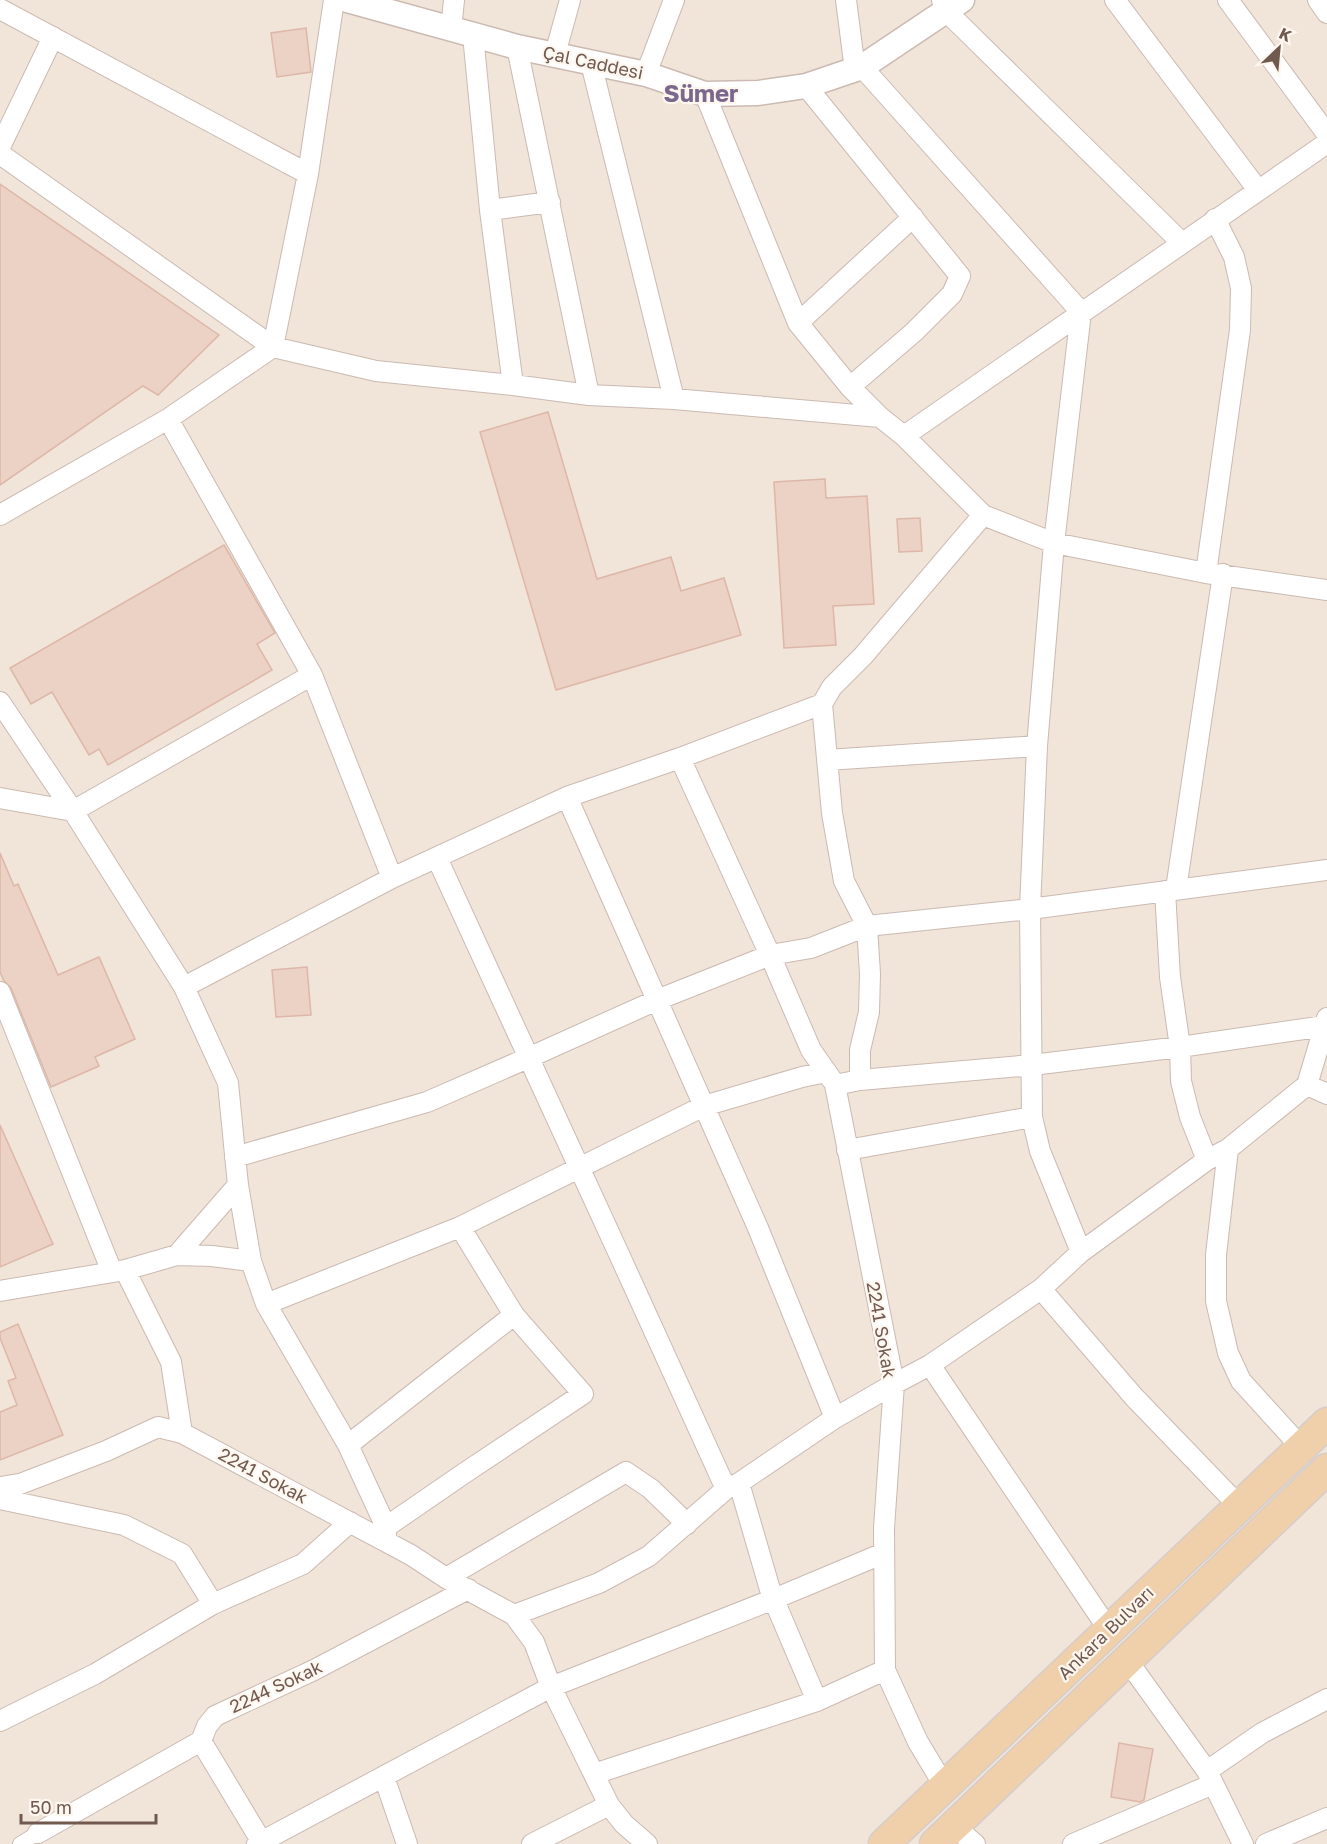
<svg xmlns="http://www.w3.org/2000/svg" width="1327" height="1844" viewBox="0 0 1327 1844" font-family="'Golos Text',sans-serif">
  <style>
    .residential { fill: #f1e4d9 }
    .building { fill: #ecd1c5; stroke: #ddb7a7; stroke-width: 1.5 }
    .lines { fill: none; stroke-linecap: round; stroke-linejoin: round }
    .pedestrian-casing { stroke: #cbbab1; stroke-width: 16 }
    .minor-casing { stroke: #cbbab1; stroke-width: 22 }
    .tertiary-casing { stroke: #cbbab1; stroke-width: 27 }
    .primary-casing { stroke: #d5cdca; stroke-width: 33 }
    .pedestrian { stroke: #fff; stroke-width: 14 }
    .minor { stroke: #fff; stroke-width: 20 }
    .tertiary { stroke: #fff; stroke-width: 24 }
    .primary { stroke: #f0d0ab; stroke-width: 30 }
    .labels { text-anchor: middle; stroke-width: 4.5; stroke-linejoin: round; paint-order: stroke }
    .street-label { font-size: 18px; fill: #725950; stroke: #fdf7f0 }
    .district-label { font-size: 24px; font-weight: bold; fill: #7d688d; stroke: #fdf7f0 }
  </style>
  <rect width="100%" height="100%" fill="#faf2ea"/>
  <path class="residential" d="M 0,0 L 1327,0 L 1327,1844 L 0,1844 Z"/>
  <path class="building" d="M 306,28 L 311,72 L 277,77 L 271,33 Z
    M 0,184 L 219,335 L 158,395 L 143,386 L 0,485 Z
    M 548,412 L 597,579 L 671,557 L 681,591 L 724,578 L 741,635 L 556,690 L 480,432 Z
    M 825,479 L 826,498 L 867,496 L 874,604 L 833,606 L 836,645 L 784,648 L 774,482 Z
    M 920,518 L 922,551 L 899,552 L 897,519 Z
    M 224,545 L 275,633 L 257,644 L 272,670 L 108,765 L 99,749 L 89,755 L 52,692 L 31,704 L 10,668 Z
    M 0,853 L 14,886 L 18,884 L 58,975 L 99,957 L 135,1039 L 95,1057 L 99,1066 L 51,1087 L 11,988 L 4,981 L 0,972 Z
    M 307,967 L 311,1015 L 276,1017 L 272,970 Z
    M 0,1125 L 53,1244 L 0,1267 Z
    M 18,1324 L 63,1435 L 0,1460 L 0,1412 L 17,1405 L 8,1381 L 16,1378 L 0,1338 L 0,1332 Z
    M 1119,1743 L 1153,1749 L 1144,1800 L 1140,1802 L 1111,1797 Z"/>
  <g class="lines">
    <defs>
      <path id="pedestrian" d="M 20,1844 L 38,1833"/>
      <path id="minor" d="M 846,0 L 855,70
        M 942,0 L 946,11 L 1181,242
        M 1115,0 L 1258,190
        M 1228,0 L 1327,134
        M 1318,0 L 1327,13
        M 0,9 L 308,174
        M 451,30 L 454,0
        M 473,35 L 490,210 L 513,385
        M 517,47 L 589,395
        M 555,54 L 570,0
        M 591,63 L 674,399
        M 862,67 L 1081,312 L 1054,543 L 1037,746 L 1030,909 L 1032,1117 L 1040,1151 L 1081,1252
        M 646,74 L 674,0
        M 806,86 L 960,276 L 952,294 L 914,332 L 850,387
        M 705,94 L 798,323 L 850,387 L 880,417 L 904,436 L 983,515 L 1054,543 L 1206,573 L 1327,590
        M 0,147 L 53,37
        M 0,154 L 273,347 L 376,371 L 513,385 L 589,395 L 674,399 L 880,417
        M 490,210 L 550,202
        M 798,323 L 913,217
        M 168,419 L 312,675 L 392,878
        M 904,436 L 1327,143
        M 0,515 L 168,419 L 273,347 L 308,174 L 334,0
        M 983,515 L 863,656 L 832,687 L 822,704 L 832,813 L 844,881 L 867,926 L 1030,909 L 1327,870
        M 1206,573 L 1240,330 L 1241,288 L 1234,257 L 1215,219
        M 0,702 L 73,811 L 184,987 L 228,1083 L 238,1185 L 177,1255 L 125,1270 L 0,1291
        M 680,758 L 770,955 L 811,1050 L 832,1080
        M 827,760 L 1037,746
        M 567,797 L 758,1228 L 835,1418
        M 0,798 L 73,811 L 312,675
        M 437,858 C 533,1069 631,1278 726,1489
        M 1176,889 L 1223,574
        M 1165,891 L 1170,977 L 1180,1047 L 1181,1081 L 1190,1117 L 1207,1160
        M 184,987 L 392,878 L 567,797 L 680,758 L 822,704
        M 0,992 L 112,1272
        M 860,1080 L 1032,1065 L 1180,1047 L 1325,1026
        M 1307,1085 L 1327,1094
        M 1228,1149 L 1216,1255 L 1216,1301 L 1228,1353 L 1241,1381 L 1301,1447
        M 847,1150 L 1032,1117
        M 238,1185 L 251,1261 L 266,1304 L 348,1445 L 386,1527 L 386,1538
        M 177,1255 L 212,1256 L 251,1261
        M 125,1270 L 171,1362 L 182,1433
        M 1041,1289 L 1134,1397 L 1239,1506
        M 266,1304 L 460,1227
        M 930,1365 L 1109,1630
        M 348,1445 L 514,1315
        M 739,1483 L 771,1593 L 817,1701
        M 0,1487 L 20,1484 L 106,1451 L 158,1427 L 182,1433 L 411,1555 L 446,1578 L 514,1615 L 599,1583 L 649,1556 L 726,1489 L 739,1483 L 835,1418 L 894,1384 L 835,1085 L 860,1080 L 860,1050 L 869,1012 L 870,974 L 867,926 L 811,948 L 770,955 L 657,1000 L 528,1058 L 427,1102 L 235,1157
        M 0,1499 L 124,1525 L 182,1554 L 213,1604
        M 386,1527 L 466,1472 L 583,1394 L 514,1315 L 460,1227 L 704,1106 L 802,1077 L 826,1072
        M 446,1578 L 626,1472 L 651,1489 L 687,1524
        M 514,1615 L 534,1642 L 551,1687 L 609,1805 L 624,1824 L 647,1844
        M 1127,1660 L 1207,1771 L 1243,1844
        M 0,1721 L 95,1674 L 213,1604 L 303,1564 L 350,1522
        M 1207,1771 L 1262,1733 L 1327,1699
        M 594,1774 L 817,1701 L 885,1670
        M 384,1777 L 407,1844
        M 945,1787 L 918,1742 L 885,1670 L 884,1528 L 894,1384 L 930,1365 L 1041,1289 L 1081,1252 L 1207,1160 L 1228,1149 L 1307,1085 L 1327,1018
        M 954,1826 L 975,1844
        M 38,1833 L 201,1741
        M 257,1844 L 551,1687 L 774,1599 L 884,1553
        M 263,1844 L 201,1741 L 207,1726 L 215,1716 L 314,1670 L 468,1589
        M 532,1844 L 609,1805
        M 1073,1844 L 1213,1784
        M 1266,1844 L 1327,1818"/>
      <path id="tertiary" d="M 347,0 L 517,47 L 646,74 L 705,94 L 758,93 L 806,86 L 862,67 L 962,0"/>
      <path id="primary" d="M 884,1844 L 1327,1423
        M 935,1844 L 1327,1469"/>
    </defs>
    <use href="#pedestrian" class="pedestrian-casing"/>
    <use href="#minor" class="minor-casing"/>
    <use href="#tertiary" class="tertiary-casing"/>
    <use href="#primary" class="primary-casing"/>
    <use href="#pedestrian" class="pedestrian"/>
    <use href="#minor" class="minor"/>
    <use href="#tertiary" class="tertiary"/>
    <use href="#primary" class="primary"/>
  </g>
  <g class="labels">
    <g class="street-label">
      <text transform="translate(593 63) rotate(12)" y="6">Çal Caddesi</text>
      <text transform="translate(881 1330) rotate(80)" y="6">2241 Sokak</text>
      <text transform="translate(263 1476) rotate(28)" y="6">2241 Sokak</text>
      <text transform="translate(1106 1633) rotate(-44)" y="6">Ankara Bulvarı</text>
      <text transform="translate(276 1687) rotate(-25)" y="6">2244 Sokak</text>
    </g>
    <g class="district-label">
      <text x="701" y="102">Sümer</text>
    </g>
  </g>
  <g transform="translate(1279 48) rotate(26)" stroke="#fdf7f0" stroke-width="4.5" paint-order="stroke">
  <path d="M0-4.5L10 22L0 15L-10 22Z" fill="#725950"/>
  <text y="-9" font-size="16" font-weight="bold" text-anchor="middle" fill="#725950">K</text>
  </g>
  <path d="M21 1814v9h135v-9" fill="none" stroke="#725950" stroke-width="3"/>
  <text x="30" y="1814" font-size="18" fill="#725950" stroke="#fdf7f0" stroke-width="4.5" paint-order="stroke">50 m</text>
</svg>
